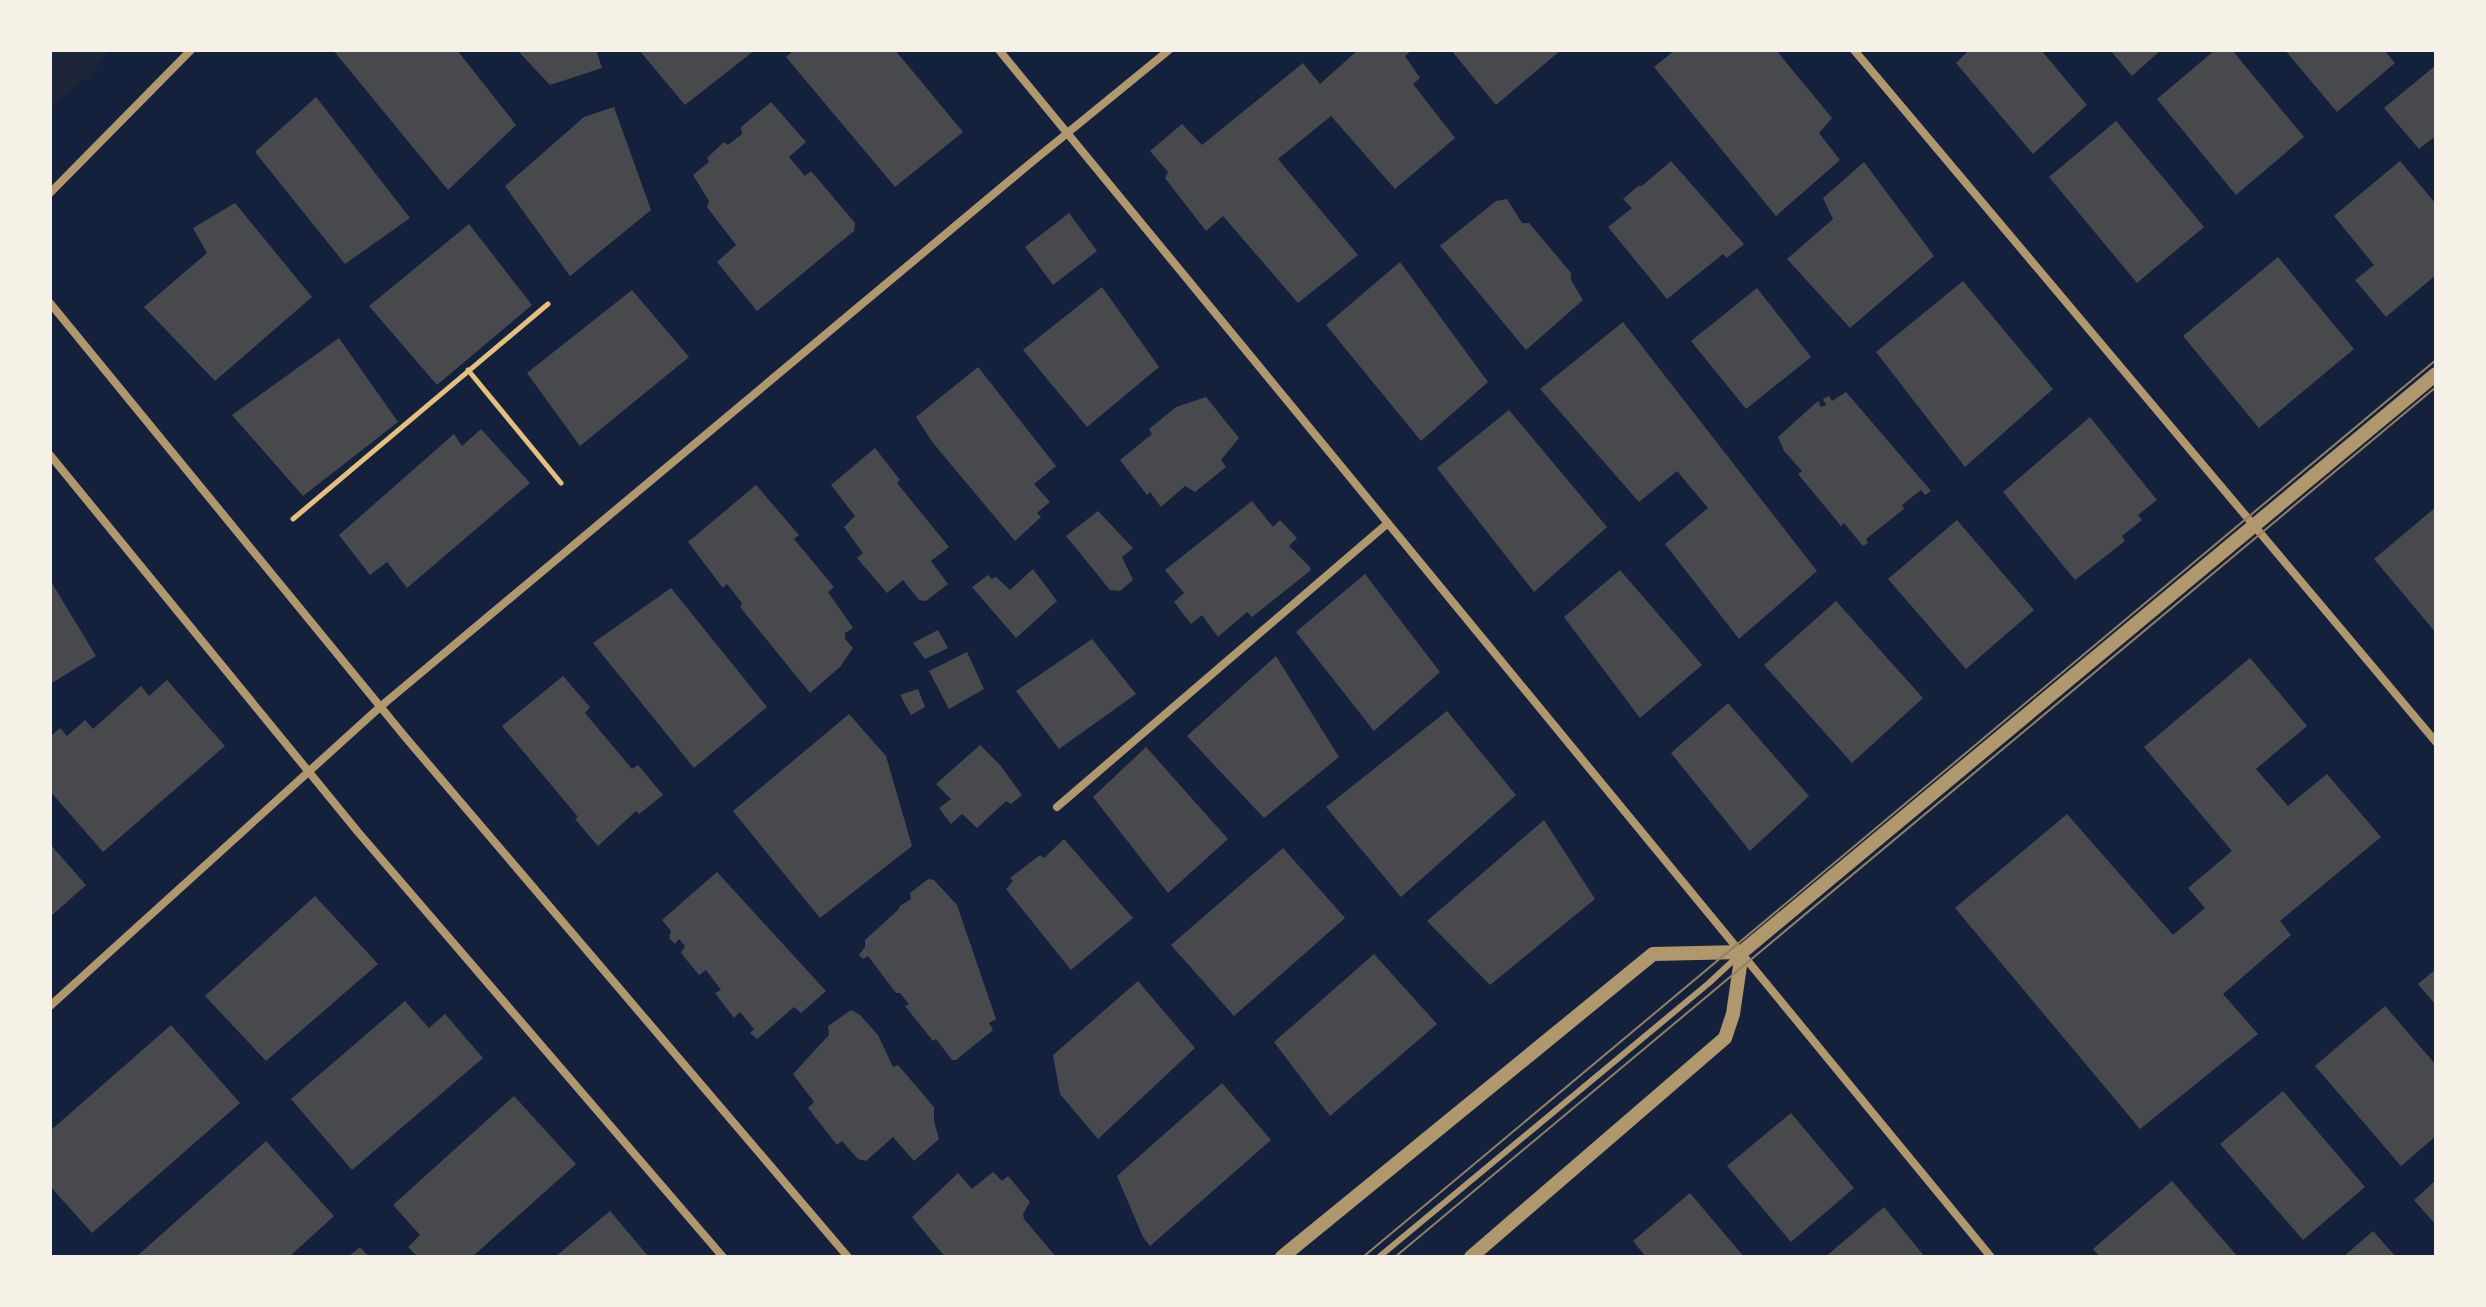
<svg xmlns="http://www.w3.org/2000/svg" width="2486" height="1307" viewBox="0 0 2486 1307" font-family="'Open Sans',sans-serif">
  <style>
    .green { fill: #1d2539 }
    .building { fill: #48494c }
    .lines { fill: none; stroke-linecap: round; stroke-linejoin: round }
    .path { stroke: #e5c07b; stroke-width: 5 }
    .service { stroke: #b1986c; stroke-width: 6 }
    .minor { stroke: #b1986c; stroke-width: 8 }
    .tertiary { stroke: #b1986c; stroke-width: 14 }
    .tram { stroke: #918062; stroke-width: 2 }
  </style>
  <rect width="100%" height="100%" fill="#14213d"/>
  <path class="green" d="M 50,50 L 110,50 L 92,73 L 50,108 Z"/>
  <path class="building" d="M 333,50 L 457,50 L 516,125 L 448,190 Z
    M 517,50 L 596,50 L 602,68 L 550,85 Z
    M 639,50 L 755,50 L 685,105 Z
    M 794,50 L 895,50 L 963,132 L 895,187 L 786,57 Z
    M 1358,50 L 1412,50 L 1405,56 L 1420,78 L 1413,84 L 1455,138 L 1395,189 L 1331,116 L 1278,159 L 1358,255 L 1298,303 L 1223,216 L 1206,231 L 1165,178 L 1168,172 L 1150,151 L 1182,124 L 1202,145 L 1303,63 L 1320,84 Z
    M 1451,50 L 1561,50 L 1496,105 Z
    M 1675,50 L 1776,50 L 1832,118 L 1819,133 L 1840,160 L 1776,216 L 1654,67 Z
    M 1969,50 L 2041,50 L 2087,105 L 2033,154 L 1956,63 Z
    M 2110,50 L 2161,50 L 2132,76 Z
    M 2215,50 L 2232,50 L 2304,137 L 2236,195 L 2157,99 Z
    M 2285,50 L 2384,50 L 2395,63 L 2337,112 Z
    M 2436,65 L 2436,142 L 2433,138 L 2419,149 L 2384,108 Z
    M 316,97 L 410,218 L 345,264 L 255,152 Z
    M 771,102 L 806,142 L 789,157 L 805,176 L 811,171 L 855,223 L 854,231 L 757,311 L 717,262 L 736,245 L 707,207 L 709,201 L 693,175 L 709,162 L 707,158 L 724,142 L 728,145 L 742,134 L 741,127 Z
    M 614,107 L 651,210 L 570,276 L 505,186 L 584,117 Z
    M 2116,121 L 2204,227 L 2137,283 L 2049,177 Z
    M 1671,161 L 1744,244 L 1727,258 L 1723,254 L 1667,299 L 1608,227 L 1632,208 L 1623,199 L 1638,186 L 1642,186 Z
    M 2400,161 L 2436,204 L 2436,275 L 2386,317 L 2355,280 L 2374,265 L 2334,216 Z
    M 1864,162 L 1934,256 L 1850,328 L 1787,259 L 1833,219 L 1823,198 Z
    M 1507,199 L 1522,223 L 1529,223 L 1571,273 L 1571,280 L 1583,300 L 1526,350 L 1440,246 L 1496,201 Z
    M 235,203 L 312,297 L 215,381 L 144,307 L 207,253 L 193,228 Z
    M 1069,213 L 1097,251 L 1053,285 L 1025,247 Z
    M 469,224 L 532,305 L 437,385 L 369,306 Z
    M 2278,257 L 2354,349 L 2259,428 L 2183,336 Z
    M 1400,262 L 1488,382 L 1421,441 L 1326,325 Z
    M 1963,281 L 2053,389 L 1965,467 L 1876,352 Z
    M 1102,287 L 1159,367 L 1087,427 L 1023,350 Z
    M 1757,288 L 1811,357 L 1746,409 L 1691,341 Z
    M 632,290 L 689,357 L 580,446 L 527,373 Z
    M 1623,322 L 1817,571 L 1739,639 L 1665,544 L 1708,508 L 1677,471 L 1639,502 L 1540,389 Z
    M 339,338 L 398,422 L 303,496 L 232,415 Z
    M 978,367 L 1056,466 L 1034,484 L 1050,502 L 1037,513 L 1041,517 L 1015,541 L 933,443 L 916,417 Z
    M 1846,392 L 1931,491 L 1925,495 L 1921,490 L 1902,505 L 1904,509 L 1866,539 L 1868,543 L 1863,546 L 1844,523 L 1841,526 L 1798,474 L 1802,471 L 1784,451 L 1778,437 L 1818,401 L 1821,407 L 1826,405 L 1823,399 L 1829,396 L 1832,401 Z
    M 1206,397 L 1239,438 L 1221,460 L 1226,467 L 1195,492 L 1185,486 L 1161,507 L 1150,492 L 1147,495 L 1120,460 L 1152,434 L 1149,429 L 1176,407 Z
    M 1509,410 L 1607,527 L 1534,592 L 1437,468 Z
    M 2090,417 L 2157,500 L 2138,515 L 2142,520 L 2122,536 L 2125,541 L 2075,580 L 2003,492 Z
    M 481,429 L 530,483 L 407,588 L 387,562 L 370,575 L 339,535 L 454,434 L 462,446 Z
    M 875,448 L 900,480 L 897,483 L 949,547 L 931,561 L 948,584 L 926,601 L 919,600 L 903,580 L 887,593 L 857,558 L 863,553 L 844,527 L 855,516 L 831,485 Z
    M 756,485 L 799,535 L 794,539 L 834,587 L 828,592 L 853,628 L 845,633 L 845,639 L 853,648 L 840,667 L 810,693 L 740,607 L 742,603 L 727,584 L 723,588 L 688,542 Z
    M 1252,501 L 1273,527 L 1280,520 L 1297,538 L 1289,546 L 1309,566 L 1311,570 L 1252,617 L 1247,612 L 1218,637 L 1202,615 L 1191,624 L 1174,602 L 1184,593 L 1165,570 Z
    M 2436,507 L 2436,633 L 2374,559 Z
    M 1098,511 L 1133,548 L 1122,557 L 1133,580 L 1120,591 L 1110,590 L 1066,536 Z
    M 1957,520 L 2034,610 L 1966,669 L 1888,579 Z
    M 1033,569 L 1057,601 L 1016,638 L 972,587 L 988,575 L 992,579 L 996,577 L 1010,590 Z
    M 1620,570 L 1702,665 L 1640,718 L 1564,617 Z
    M 1365,574 L 1440,672 L 1374,731 L 1296,632 Z
    M 50,580 L 96,656 L 50,684 Z
    M 671,588 L 767,707 L 694,768 L 593,643 Z
    M 1836,601 L 1923,698 L 1852,763 L 1764,665 Z
    M 938,630 L 948,648 L 925,659 L 913,643 Z
    M 1092,639 L 1136,694 L 1059,749 L 1016,691 Z
    M 967,652 L 984,689 L 949,709 L 929,671 Z
    M 1276,656 L 1339,757 L 1264,818 L 1187,736 Z
    M 2250,658 L 2307,726 L 2256,769 L 2288,806 L 2327,774 L 2381,837 L 2280,921 L 2291,935 L 2223,994 L 2258,1034 L 2140,1129 L 1955,908 L 2067,814 L 2173,935 L 2205,908 L 2188,888 L 2232,851 L 2144,747 Z
    M 563,676 L 590,707 L 585,713 L 632,769 L 638,765 L 663,795 L 639,814 L 636,811 L 598,846 L 575,819 L 578,817 L 502,726 Z
    M 167,680 L 225,746 L 103,852 L 50,791 L 50,737 L 60,728 L 67,736 L 85,720 L 93,729 L 141,686 L 149,696 Z
    M 918,689 L 925,707 L 911,715 L 900,695 Z
    M 1728,703 L 1809,796 L 1750,851 L 1671,753 Z
    M 1447,711 L 1516,795 L 1401,897 L 1326,807 Z
    M 849,714 L 886,756 L 912,846 L 820,918 L 733,811 Z
    M 980,745 L 1000,765 L 1022,795 L 1011,804 L 1006,801 L 977,828 L 962,814 L 951,824 L 939,808 L 951,799 L 936,784 Z
    M 1146,747 L 1228,839 L 1168,893 L 1093,797 Z
    M 1544,820 L 1595,899 L 1490,985 L 1427,921 Z
    M 1064,839 L 1133,918 L 1071,970 L 1006,889 L 1013,881 L 1010,878 L 1040,855 L 1044,858 Z
    M 50,844 L 86,885 L 50,917 Z
    M 1283,848 L 1345,918 L 1234,1016 L 1171,945 Z
    M 717,872 L 826,991 L 801,1013 L 794,1007 L 757,1039 L 750,1033 L 754,1029 L 740,1012 L 734,1018 L 715,993 L 721,990 L 706,970 L 699,975 L 681,953 L 685,946 L 679,939 L 675,944 L 669,938 L 671,931 L 662,920 Z
    M 928,879 L 934,880 L 957,905 L 996,1019 L 989,1023 L 993,1030 L 956,1060 L 952,1060 L 936,1039 L 933,1041 L 905,1006 L 909,1004 L 900,993 L 896,993 L 868,956 L 863,959 L 859,955 L 865,947 L 865,940 L 898,910 L 900,906 L 911,899 L 910,893 Z
    M 315,896 L 378,964 L 266,1061 L 205,996 Z
    M 1374,954 L 1437,1024 L 1330,1116 L 1274,1042 Z
    M 2436,969 L 2436,1005 L 2418,984 Z
    M 1138,981 L 1195,1048 L 1098,1139 L 1060,1094 L 1053,1055 Z
    M 405,1001 L 429,1028 L 445,1014 L 483,1058 L 352,1170 L 291,1099 Z
    M 2385,1006 L 2436,1065 L 2436,1136 L 2401,1166 L 2315,1066 Z
    M 851,1010 L 860,1015 L 878,1035 L 893,1067 L 898,1065 L 934,1107 L 934,1121 L 939,1139 L 914,1161 L 893,1137 L 866,1161 L 858,1159 L 842,1141 L 837,1145 L 808,1108 L 814,1102 L 793,1074 L 829,1035 L 828,1026 Z
    M 171,1025 L 240,1103 L 92,1233 L 50,1186 L 50,1131 Z
    M 1222,1083 L 1271,1140 L 1150,1246 L 1143,1237 L 1117,1176 Z
    M 2283,1091 L 2365,1187 L 2303,1240 L 2220,1144 Z
    M 514,1096 L 576,1164 L 472,1257 L 418,1257 L 408,1247 L 420,1235 L 393,1205 Z
    M 1791,1113 L 1854,1188 L 1791,1242 L 1727,1166 Z
    M 266,1141 L 334,1216 L 289,1257 L 136,1257 Z
    M 993,1172 L 1002,1181 L 1008,1176 L 1030,1202 L 1023,1214 L 1024,1219 L 1056,1257 L 980,1257 L 978,1255 L 975,1257 L 945,1257 L 912,1217 L 958,1173 L 972,1189 Z
    M 2436,1180 L 2436,1225 L 2414,1200 Z
    M 2172,1181 L 2238,1257 L 2100,1257 L 2093,1249 Z
    M 1690,1193 L 1744,1257 L 1646,1257 L 1633,1241 Z
    M 1884,1207 L 1925,1257 L 1825,1257 Z
    M 610,1211 L 649,1257 L 555,1257 Z
    M 2373,1231 L 2396,1257 L 2343,1257 Z
    M 360,1247 L 369,1257 L 348,1257 Z"/>
  <g class="lines">
    <path class="path" d="M 468,370 L 561,483
      M 293,519 L 548,304"/>
    <path class="service" d="M 1379,1257 L 1709,983 L 1738,956"/>
    <path class="minor" d="M 999,50 L 1991,1257
      M 1854,50 L 2436,742
      M 50,193 L 191,50
      M 50,303 L 406,738 L 848,1257
      M 50,455 L 358,832 L 723,1257
      M 1057,807 L 1388,523
      M 50,1006 L 380,707 L 1027,166 L 1169,50"/>
    <path class="tertiary" d="M 1742,952 L 2436,374
      M 1282,1257 L 1653,954 L 1742,952
      M 1471,1257 L 1725,1038 L 1733,1014 L 1742,952"/>
    <path class="tram" d="M 1363,1257 L 2436,360
      M 1395,1257 L 2436,387"/>
  </g>
  <rect width="2486" height="1307" fill="none" stroke="#f6f1e7" stroke-width="104"/>
</svg>
